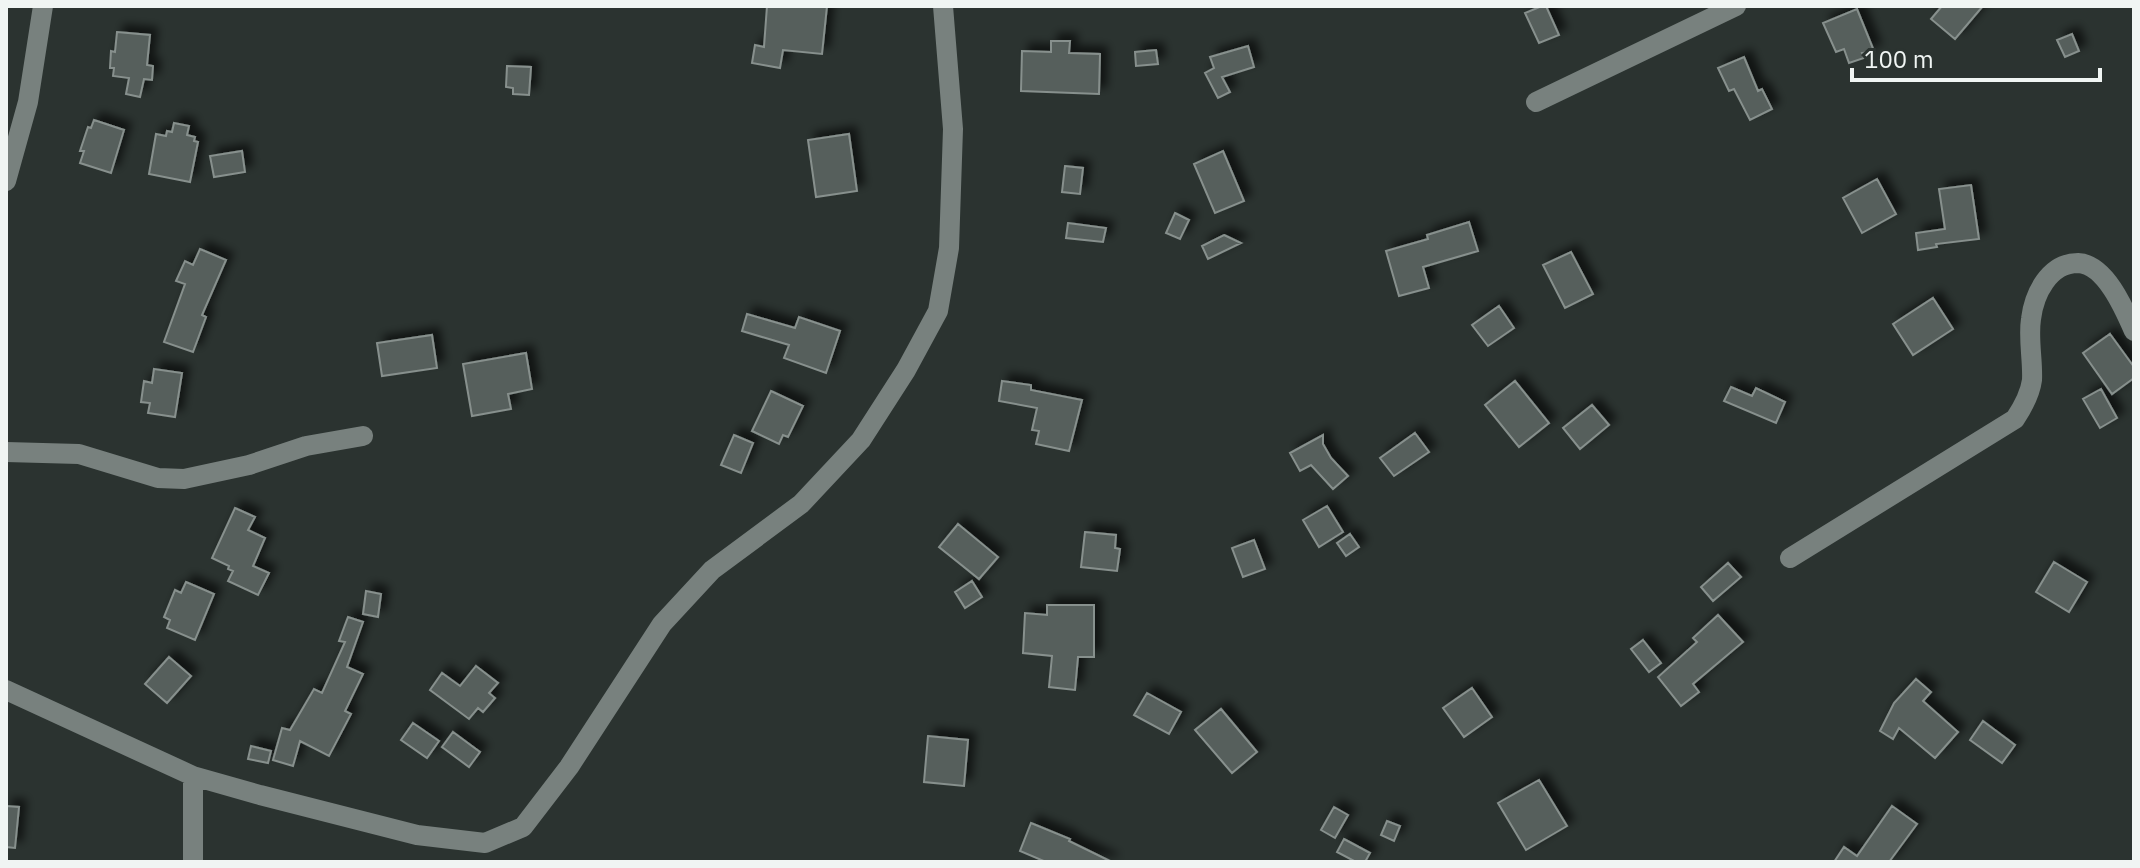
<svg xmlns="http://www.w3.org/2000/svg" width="2140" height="868" viewBox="0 0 2140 868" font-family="'IBM Plex Sans',sans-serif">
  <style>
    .building { fill: #565e5b; stroke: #87908d; stroke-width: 2; filter: url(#shadow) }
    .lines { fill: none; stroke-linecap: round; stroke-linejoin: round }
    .minor { stroke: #78817e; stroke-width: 20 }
  </style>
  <defs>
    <filter id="shadow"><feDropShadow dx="7" dy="-7" stdDeviation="4" flood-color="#0009"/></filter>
  </defs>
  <rect width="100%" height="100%" fill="#2b3330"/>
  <path class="building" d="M 767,6 L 827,6 L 822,54 L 783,50 L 780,68 L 752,63 L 755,45 L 764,47 Z
    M 1542,6 L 1546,6 L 1559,35 L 1539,43 L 1525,13 Z
    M 1942,6 L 1983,6 L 1955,39 L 1931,19 Z
    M 1857,9 L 1874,51 L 1862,53 L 1864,58 L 1849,63 L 1844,49 L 1836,52 L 1823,23 Z
    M 117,32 L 150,35 L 147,65 L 153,66 L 152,80 L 144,79 L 140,97 L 126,94 L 129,78 L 113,76 L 114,68 L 110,68 L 111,51 L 115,52 Z
    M 2072,34 L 2079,51 L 2065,57 L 2057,40 Z
    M 1051,41 L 1070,41 L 1069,53 L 1100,54 L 1099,94 L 1021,91 L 1022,51 L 1051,52 Z
    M 1248,46 L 1254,67 L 1222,77 L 1230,92 L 1218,98 L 1205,73 L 1214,68 L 1210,57 Z
    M 1156,50 L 1158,64 L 1136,66 L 1135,52 Z
    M 1744,57 L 1758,91 L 1762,89 L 1772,109 L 1750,120 L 1734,89 L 1729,91 L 1718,68 Z
    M 507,66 L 531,67 L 529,95 L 513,94 L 513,88 L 506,87 Z
    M 94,120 L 124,130 L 111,173 L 80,163 L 84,151 L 80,151 L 88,127 L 91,128 Z
    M 174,123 L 189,126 L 187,135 L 195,137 L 194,141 L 198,142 L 190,182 L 149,174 L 156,134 L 166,136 L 167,131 L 172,132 Z
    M 849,134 L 857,191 L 816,197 L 808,140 Z
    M 242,151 L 245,172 L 214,177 L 210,156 Z
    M 1223,151 L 1244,201 L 1215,213 L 1194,164 Z
    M 1065,166 L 1083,168 L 1080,194 L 1062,192 Z
    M 1877,179 L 1896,214 L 1862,233 L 1843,198 Z
    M 1971,185 L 1979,239 L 1936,244 L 1937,247 L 1918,250 L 1916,233 L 1945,229 L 1939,189 Z
    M 1175,213 L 1189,220 L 1180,239 L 1166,233 Z
    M 1469,222 L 1478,251 L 1423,267 L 1429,288 L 1399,296 L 1386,251 L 1428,239 L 1427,235 Z
    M 1068,223 L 1106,228 L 1103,242 L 1066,238 Z
    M 1224,235 L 1241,243 L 1208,259 L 1202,246 Z
    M 200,249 L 226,260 L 202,315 L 206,317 L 193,352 L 164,342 L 185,284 L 176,281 L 185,261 L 193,265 Z
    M 1571,252 L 1593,294 L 1565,308 L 1543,265 Z
    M 1933,298 L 1953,329 L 1913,355 L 1893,324 Z
    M 1499,306 L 1514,328 L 1488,346 L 1472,325 Z
    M 747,314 L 795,328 L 799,317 L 840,331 L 826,373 L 784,358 L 789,345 L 742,331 Z
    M 2110,334 L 2134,367 L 2134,378 L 2112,394 L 2083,353 Z
    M 432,335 L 437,368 L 382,376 L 377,343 Z
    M 526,353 L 532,389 L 508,394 L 511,409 L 472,416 L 463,364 Z
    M 154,369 L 182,373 L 175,417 L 148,413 L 150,403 L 141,402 L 144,381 L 152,383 Z
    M 1002,381 L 1031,385 L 1031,390 L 1082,400 L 1069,451 L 1036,444 L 1039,431 L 1032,430 L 1037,408 L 999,401 Z
    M 1515,381 L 1549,423 L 1519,447 L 1485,405 Z
    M 1731,387 L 1752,396 L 1756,388 L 1785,402 L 1776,423 L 1724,401 Z
    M 2101,389 L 2117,418 L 2100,428 L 2083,399 Z
    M 771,391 L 803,406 L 788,437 L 783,435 L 779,444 L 752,431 Z
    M 1592,405 L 1609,425 L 1580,449 L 1563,428 Z
    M 1415,433 L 1429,452 L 1394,476 L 1380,458 Z
    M 734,435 L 753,443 L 741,473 L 721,465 Z
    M 1323,435 L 1323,444 L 1331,458 L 1348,476 L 1333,489 L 1311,465 L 1300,471 L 1290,453 Z
    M 1327,506 L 1343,532 L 1319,547 L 1303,520 Z
    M 235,508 L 255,517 L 248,530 L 265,538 L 253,566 L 269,573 L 258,595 L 228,581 L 233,571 L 228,569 L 229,566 L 212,558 Z
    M 958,524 L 998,557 L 979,579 L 939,547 Z
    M 1085,532 L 1116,535 L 1115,548 L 1120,549 L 1117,571 L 1081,567 Z
    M 1350,534 L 1359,547 L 1346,556 L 1337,543 Z
    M 1254,540 L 1265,569 L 1243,577 L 1232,548 Z
    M 2054,562 L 2087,582 L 2069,612 L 2036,592 Z
    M 1728,563 L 1741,577 L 1713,601 L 1701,587 Z
    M 972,581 L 982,597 L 965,608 L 955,592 Z
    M 186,582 L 214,594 L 195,640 L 167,628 L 170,620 L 164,617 L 175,590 L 181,593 Z
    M 366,591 L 381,594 L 378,617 L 363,614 Z
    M 1047,605 L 1094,605 L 1094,657 L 1078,657 L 1075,690 L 1049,687 L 1052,656 L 1023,653 L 1025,613 L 1047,615 Z
    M 1718,615 L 1743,642 L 1693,684 L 1699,692 L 1681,706 L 1658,677 L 1697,642 L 1693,638 Z
    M 348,617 L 363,622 L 347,667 L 363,674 L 345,711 L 351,714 L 329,756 L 300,741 L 293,766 L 273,760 L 282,728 L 290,730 L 314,689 L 322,693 L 345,642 L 339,641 Z
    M 1643,640 L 1661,663 L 1649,672 L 1631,649 Z
    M 169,657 L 191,676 L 167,703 L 145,684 Z
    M 476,666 L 498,683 L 489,693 L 495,698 L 483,712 L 478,708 L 469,719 L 430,690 L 442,673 L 460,686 Z
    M 1916,679 L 1931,692 L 1923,701 L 1958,732 L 1935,758 L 1899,728 L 1893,739 L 1880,731 L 1894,703 Z
    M 1472,688 L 1492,717 L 1464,737 L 1443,708 Z
    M 1147,693 L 1181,712 L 1169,734 L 1134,715 Z
    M 1221,709 L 1257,752 L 1232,773 L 1195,730 Z
    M 1983,721 L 2015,745 L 2002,763 L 1970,740 Z
    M 413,723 L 439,741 L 427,758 L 401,740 Z
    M 453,732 L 480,752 L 469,767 L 442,747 Z
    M 928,736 L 968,740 L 964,786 L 924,782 Z
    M 251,746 L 271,751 L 268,763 L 248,759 Z
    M 1539,780 L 1567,826 L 1526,850 L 1498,803 Z
    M 6,806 L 19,807 L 15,848 L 6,847 Z
    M 1892,806 L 1917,824 L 1889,862 L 1834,862 L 1844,847 L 1857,856 Z
    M 1334,807 L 1348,815 L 1335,838 L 1321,830 Z
    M 1387,821 L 1400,826 L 1394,841 L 1381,835 Z
    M 1031,823 L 1070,839 L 1069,841 L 1112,862 L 1046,862 L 1020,851 Z
    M 1344,839 L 1370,853 L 1365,862 L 1356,862 L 1337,852 Z"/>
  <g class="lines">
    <path class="minor" d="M 1536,102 L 1736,6
      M 6,181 L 28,102 L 43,6
      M 6,452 L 79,454 L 158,478 L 184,479 L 249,465 L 306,446 L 363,436
      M 1790,558 L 2015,419 C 2023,407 2030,395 2032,380 C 2033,360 2028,339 2031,319 C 2034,294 2049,263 2078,263 C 2105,264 2124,308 2134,331
      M 6,690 L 193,776 L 260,795 L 417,835 L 485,843 L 523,827 L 569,767 L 662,624 L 712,570 L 801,504 L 861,440 L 906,370 L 938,311 L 949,248 L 953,129 L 943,6
      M 193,862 L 193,776"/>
  </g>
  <rect width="2140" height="868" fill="none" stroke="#f0f5f3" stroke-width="16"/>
  <path d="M1852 68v12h248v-12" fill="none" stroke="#f0f5f3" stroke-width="4"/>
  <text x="1864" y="68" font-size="24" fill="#f0f5f3" stroke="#2b3330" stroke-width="6" paint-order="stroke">100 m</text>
</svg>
